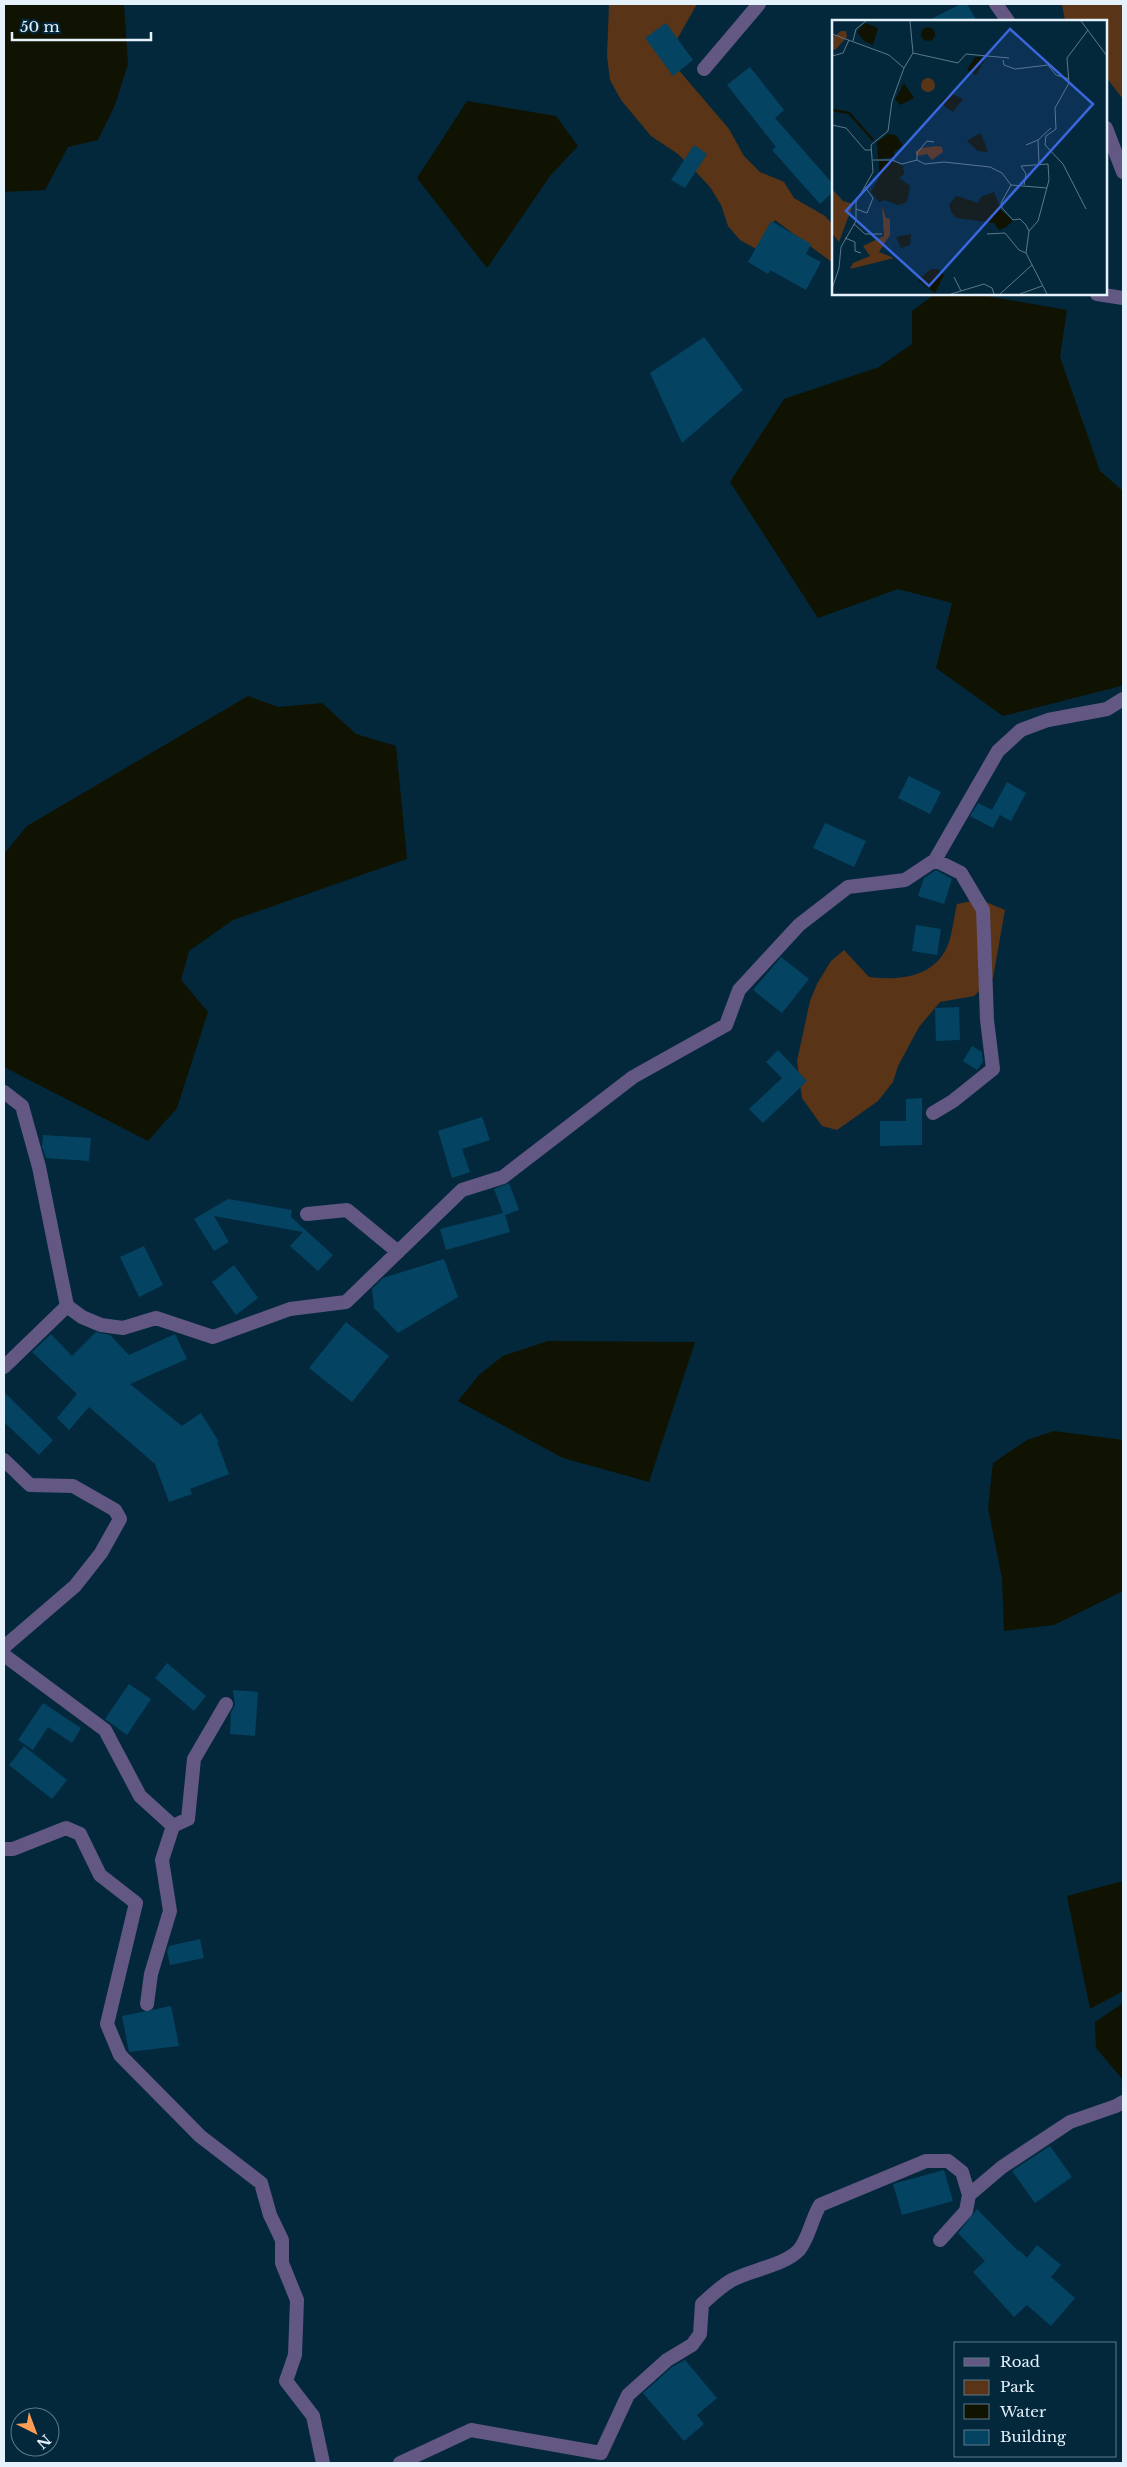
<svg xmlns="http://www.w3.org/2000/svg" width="1127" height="2467" viewBox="0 0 1127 2467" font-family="'Libre Baskerville',serif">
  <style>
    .green { fill: #5a3416 }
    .water { fill: #101301 }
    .building { fill: #044462 }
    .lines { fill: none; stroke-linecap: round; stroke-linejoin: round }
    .minor { stroke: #635783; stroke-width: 14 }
    .tertiary { stroke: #635783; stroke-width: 14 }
    .inset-river { fill: none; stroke: #101301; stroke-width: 2.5 }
    .inset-road { fill: none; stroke: #5d7988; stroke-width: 1 }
    .view { fill: #3b67dd; fill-opacity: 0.15; stroke: #3b67dd; stroke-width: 2.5 }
    .inset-edge { fill: none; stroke: #e5f2fb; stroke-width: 2.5 }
  </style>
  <rect width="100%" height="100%" fill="#03283c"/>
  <path class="green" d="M 609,4 L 697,4 L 675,43 L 677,68 L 729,129 L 744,156 L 760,172 L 784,182 L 794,198 L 825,216 L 833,225 L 833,263 L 775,220 L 758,250 L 740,240 L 728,226 L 721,205 L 710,187 L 696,172 L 678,154 L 651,136 L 621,100 L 610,80 L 607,56 Z
    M 1062,4 L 1123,4 L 1123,99 L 1106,77 L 1106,21 L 1065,21 Z
    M 972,901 L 986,902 L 1005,910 L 993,978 L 974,996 L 940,1002 L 919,1027 L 898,1066 L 893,1082 L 878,1101 L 837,1130 L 822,1126 L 802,1098 L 797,1061 L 810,1001 L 817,984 L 831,961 L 844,950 L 869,977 C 901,981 937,977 949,942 C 953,930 954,916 957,904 Z"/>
  <path class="water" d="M 4,4 L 124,4 L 128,64 L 115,105 L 98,140 L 68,147 L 45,190 L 4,192 Z
    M 467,101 L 556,116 L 578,146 L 550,176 L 487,268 L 417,178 Z
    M 935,294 L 976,294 L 1067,310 L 1060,357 L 1100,471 L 1123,491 L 1123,684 L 1121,686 L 1003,716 L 936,668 L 952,603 L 898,589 L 818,618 L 730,482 L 784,399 L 879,367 L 912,344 L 912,311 Z
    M 248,696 L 278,707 L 322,703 L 356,734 L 396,746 L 407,859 L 233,920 L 189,951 L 181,980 L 208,1012 L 177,1108 L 148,1141 L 4,1067 L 4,854 L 27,826 Z
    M 548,1341 L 695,1342 L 649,1482 L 563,1458 L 458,1401 L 479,1375 L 503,1356 Z
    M 1054,1431 L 1123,1440 L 1123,1591 L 1054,1625 L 1004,1631 L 1002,1578 L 988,1508 L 993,1463 L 1027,1440 Z
    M 1123,1881 L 1123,1991 L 1090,2009 L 1067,1896 Z
    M 1123,2003 L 1123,2080 L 1096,2048 L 1095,2022 Z"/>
  <path class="building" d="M 961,4 L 967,4 L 977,21 L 927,21 Z
    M 666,23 L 693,60 L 673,76 L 645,38 Z
    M 750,67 L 784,110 L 775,118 L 833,184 L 833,192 L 820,204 L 772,150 L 776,147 L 727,85 Z
    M 694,145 L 707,154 L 685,188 L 671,180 Z
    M 771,221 L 811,244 L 806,254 L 821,262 L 806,290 L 770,270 L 768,274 L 748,262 Z
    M 704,337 L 743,390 L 682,443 L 650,373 Z
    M 909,776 L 941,792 L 930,814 L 898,798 Z
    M 1007,782 L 1026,793 L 1011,821 L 1000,815 L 993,828 L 970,816 L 978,803 L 992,810 Z
    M 825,823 L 866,841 L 854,867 L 813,848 Z
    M 936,870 L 952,879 L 944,904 L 918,896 L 924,878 Z
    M 916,925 L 941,929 L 937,955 L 912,951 Z
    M 781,957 L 809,979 L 782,1013 L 753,990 Z
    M 959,1007 L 960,1040 L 936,1041 L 935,1008 Z
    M 972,1046 L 982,1052 L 983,1062 L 977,1070 L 963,1061 Z
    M 778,1050 L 807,1081 L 763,1123 L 749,1109 L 782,1078 L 766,1062 Z
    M 922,1098 L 922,1145 L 880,1146 L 880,1121 L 906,1121 L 906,1099 Z
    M 482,1117 L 490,1140 L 462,1149 L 470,1172 L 452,1178 L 438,1131 Z
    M 43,1135 L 91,1138 L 89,1161 L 46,1158 L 42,1147 Z
    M 509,1183 L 519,1210 L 505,1215 L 510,1232 L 446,1250 L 440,1229 L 503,1213 L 494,1189 Z
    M 228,1199 L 292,1210 L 291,1217 L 333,1255 L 318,1271 L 290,1246 L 303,1232 L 214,1216 L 229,1242 L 214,1251 L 194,1219 Z
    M 144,1246 L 163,1285 L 139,1297 L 120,1257 Z
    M 444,1259 L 458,1297 L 398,1333 L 374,1308 L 372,1289 L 383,1278 Z
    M 234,1265 L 258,1298 L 236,1315 L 212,1282 Z
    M 346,1322 L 389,1356 L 352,1402 L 309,1368 Z
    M 96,1332 L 110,1335 L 129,1355 L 175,1334 L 187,1359 L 130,1384 L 182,1426 L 201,1413 L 219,1442 L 217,1442 L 229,1474 L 190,1489 L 192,1494 L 169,1502 L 155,1464 L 89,1407 L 69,1430 L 57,1418 L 77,1394 L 32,1352 L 51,1334 L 72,1356 Z
    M 4,1392 L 53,1440 L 39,1455 L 4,1422 Z
    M 167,1663 L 206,1696 L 194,1711 L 155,1678 Z
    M 129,1684 L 151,1699 L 127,1735 L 105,1719 Z
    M 233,1690 L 258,1692 L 255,1736 L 230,1734 L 231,1712 L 235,1705 Z
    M 43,1703 L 81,1728 L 72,1743 L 48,1727 L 33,1750 L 18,1740 Z
    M 24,1746 L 67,1780 L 52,1799 L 9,1765 Z
    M 200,1939 L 204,1958 L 170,1965 L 167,1951 L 169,1946 Z
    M 171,2006 L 179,2046 L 129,2052 L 122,2016 Z
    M 1050,2146 L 1072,2177 L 1035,2203 L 1012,2171 Z
    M 944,2170 L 953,2201 L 902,2215 L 893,2184 Z
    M 977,2209 L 1018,2251 L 1019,2250 L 1027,2258 L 1037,2245 L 1061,2265 L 1051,2277 L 1075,2298 L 1051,2326 L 1027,2305 L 1014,2317 L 973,2272 L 985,2261 L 958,2233 Z
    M 685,2360 L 717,2398 L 697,2415 L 704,2424 L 684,2441 L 643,2393 L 672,2367 Z"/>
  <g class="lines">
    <path class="minor" d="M 704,69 L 759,4
      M 1097,294 L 1123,298
      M 4,1092 L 22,1106 L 39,1167 L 67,1306 L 82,1317 L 101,1325 L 123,1328 L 156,1318 L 213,1337 L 290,1309 L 346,1302 L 462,1190 L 503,1177 L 633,1077 L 726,1025 L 739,990 L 799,925 L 848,887 L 905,880 L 935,860 L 998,751 L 1021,730 L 1048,720 L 1107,709 L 1123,699
      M 933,1113 L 953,1101 L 993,1069 L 987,1020 L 983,910 L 961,873 L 935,860
      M 307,1214 L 347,1210 L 398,1252
      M 4,1367 L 67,1306
      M 4,1460 L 30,1485 L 73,1486 L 115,1510 L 120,1519 L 101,1553 L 75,1586 L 4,1647
      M 4,1655 L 105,1730 L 140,1796 L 173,1826 L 188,1819 L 194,1759 L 226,1704
      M 4,1849 L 13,1849 L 66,1828 L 80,1834 L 100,1875 L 136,1903 L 107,2024 L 120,2055 L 200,2136 L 261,2183 L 270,2215 L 282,2240 L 282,2263 L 297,2300 L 295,2355 L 286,2381 L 313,2416 L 323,2463
      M 147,2004 L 151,1974 L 170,1911 L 162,1860 L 173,1826
      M 940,2240 L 966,2211 L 969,2195 L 1002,2167 L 1070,2122 L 1116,2106 L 1123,2102
      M 400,2463 L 471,2430 L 601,2453 L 628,2395 L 667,2360 L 692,2345 L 700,2334 L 702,2304 C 712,2295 721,2286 732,2280 C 751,2270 785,2265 799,2250 C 809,2238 811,2220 820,2205 L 926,2161 L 948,2161 L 962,2172 L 969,2195"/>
    <path class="tertiary" d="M 996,4 L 1008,21
      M 1106,128 L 1123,172"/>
  </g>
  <g transform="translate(832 20)">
    <rect width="275" height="275" fill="#03283c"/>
    <path d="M 9,11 L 14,11 L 15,17 L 3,30 L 0,28 L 0,18 ZM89 65a7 7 0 1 1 14 0a7 7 0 1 1-14 0ZM 105,126 L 110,127 L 111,132 L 100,140 L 95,134 L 86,136 L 83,132 L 89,128 ZM 0,169 L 11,181 L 21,184 L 7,222 L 0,213 ZM 50,186 L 54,198 L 58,199 L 58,215 L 47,232 L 62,238 L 18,249 L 21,243 L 38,236 L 31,226 L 52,216 Z" fill="#5a3416"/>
    <path d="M 33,3 L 46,8 L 41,25 L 32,21 L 25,12 ZM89 14a7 7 0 1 1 14 0a7 7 0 1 1-14 0ZM 143,37 L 152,37 L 151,44 L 143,43 L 150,45 L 144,55 L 135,50 ZM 72,63 L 82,78 L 68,85 L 63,79 ZM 118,73 L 131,79 L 121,92 L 108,83 ZM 148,113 L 152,121 L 156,132 L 146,131 L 135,121 ZM 56,114 L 64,115 L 71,125 L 62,132 L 62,137 L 46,139 L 45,122 ZM 47,141 L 60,141 L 71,146 L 72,154 L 67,158 L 78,166 L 75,182 L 66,185 L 53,180 L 47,182 L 39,172 L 47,158 ZM 162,172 L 169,190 L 181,201 L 174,207 L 167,210 L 162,203 L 125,198 L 120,193 L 117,185 L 124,176 L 146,183 L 149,177 ZM 79,214 L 78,225 L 69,228 L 64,217 ZM 99,249 L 106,249 L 112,255 L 103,273 L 86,260 Z" fill="#101301"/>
    <path class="inset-river" d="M 0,90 L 17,93 L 41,120"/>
    <path class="inset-road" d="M 249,1 L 275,36M 0,14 L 57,35 L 72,48M 21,21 L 24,9 L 34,1M 81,33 L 126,43 L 134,34 L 177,38M 0,36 L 11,33 L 17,20M 171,40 L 172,45 L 183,49 L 216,45 L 224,55 L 237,59M 0,105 L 14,108 L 33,130 L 40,130M 206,120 L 219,108M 194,125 L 206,120 L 207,144M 41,140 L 60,140 L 70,144 L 85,140 L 93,144 L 112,142 L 158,147 L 170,153 L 179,165 L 169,183 L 170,188 L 181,200 L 188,199 L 194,205 L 197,211 L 194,233 L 215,274M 85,140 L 85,133 L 95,121 L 102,122M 179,165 L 215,168M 192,165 L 194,154 L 189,146 L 216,144 L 217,160 L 206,201 L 197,211M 24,189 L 35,193 L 41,178 L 33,167M 254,189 L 231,144 L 213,125 L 214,116 L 224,109 L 223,88 L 237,63 L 235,38 L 256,10M 22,204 L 33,214 L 50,214M 155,214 L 173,213 L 187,230 L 194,233M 13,218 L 23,222 L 23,231 L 29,233M 122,257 L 129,271M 0,269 L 7,248 L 9,227 L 24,201 L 24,182 L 41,152 L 39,125 L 56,111 L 60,81 L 72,48 L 81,33 L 78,1M 119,274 L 152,264 L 160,268 L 162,274M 168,274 L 200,245M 188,274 L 210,266"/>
    <path class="view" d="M 178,9 L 261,84 L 97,266 L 14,191 Z"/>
    <rect width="275" height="275" class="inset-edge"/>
  </g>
  <rect width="1127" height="2467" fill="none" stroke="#e5f2fb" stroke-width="10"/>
  <rect x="954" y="2342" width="162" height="115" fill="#03283c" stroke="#5d7988"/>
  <rect x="964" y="2358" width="25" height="8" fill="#635783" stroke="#5d7988"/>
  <text x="1000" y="2367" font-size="15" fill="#e5f2fb">Road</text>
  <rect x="964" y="2380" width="25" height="15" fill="#5a3416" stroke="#5d7988"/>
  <text x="1000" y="2392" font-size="15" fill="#e5f2fb">Park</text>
  <rect x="964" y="2404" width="25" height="15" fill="#101301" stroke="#5d7988"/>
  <text x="1000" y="2417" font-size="15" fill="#e5f2fb">Water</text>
  <rect x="964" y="2430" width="25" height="15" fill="#044462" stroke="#5d7988"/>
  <text x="1000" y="2442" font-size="15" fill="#e5f2fb">Building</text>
  <g transform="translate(35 2432) rotate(138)"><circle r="24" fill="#03283c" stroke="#5d7988"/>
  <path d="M0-4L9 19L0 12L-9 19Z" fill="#fc9d53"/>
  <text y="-8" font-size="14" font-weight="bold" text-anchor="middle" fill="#e5f2fb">N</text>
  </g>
  <path d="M12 32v8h139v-8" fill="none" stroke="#e5f2fb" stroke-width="2.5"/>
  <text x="20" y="32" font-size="15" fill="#e5f2fb" stroke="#03283c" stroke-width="4" paint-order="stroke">50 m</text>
</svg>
